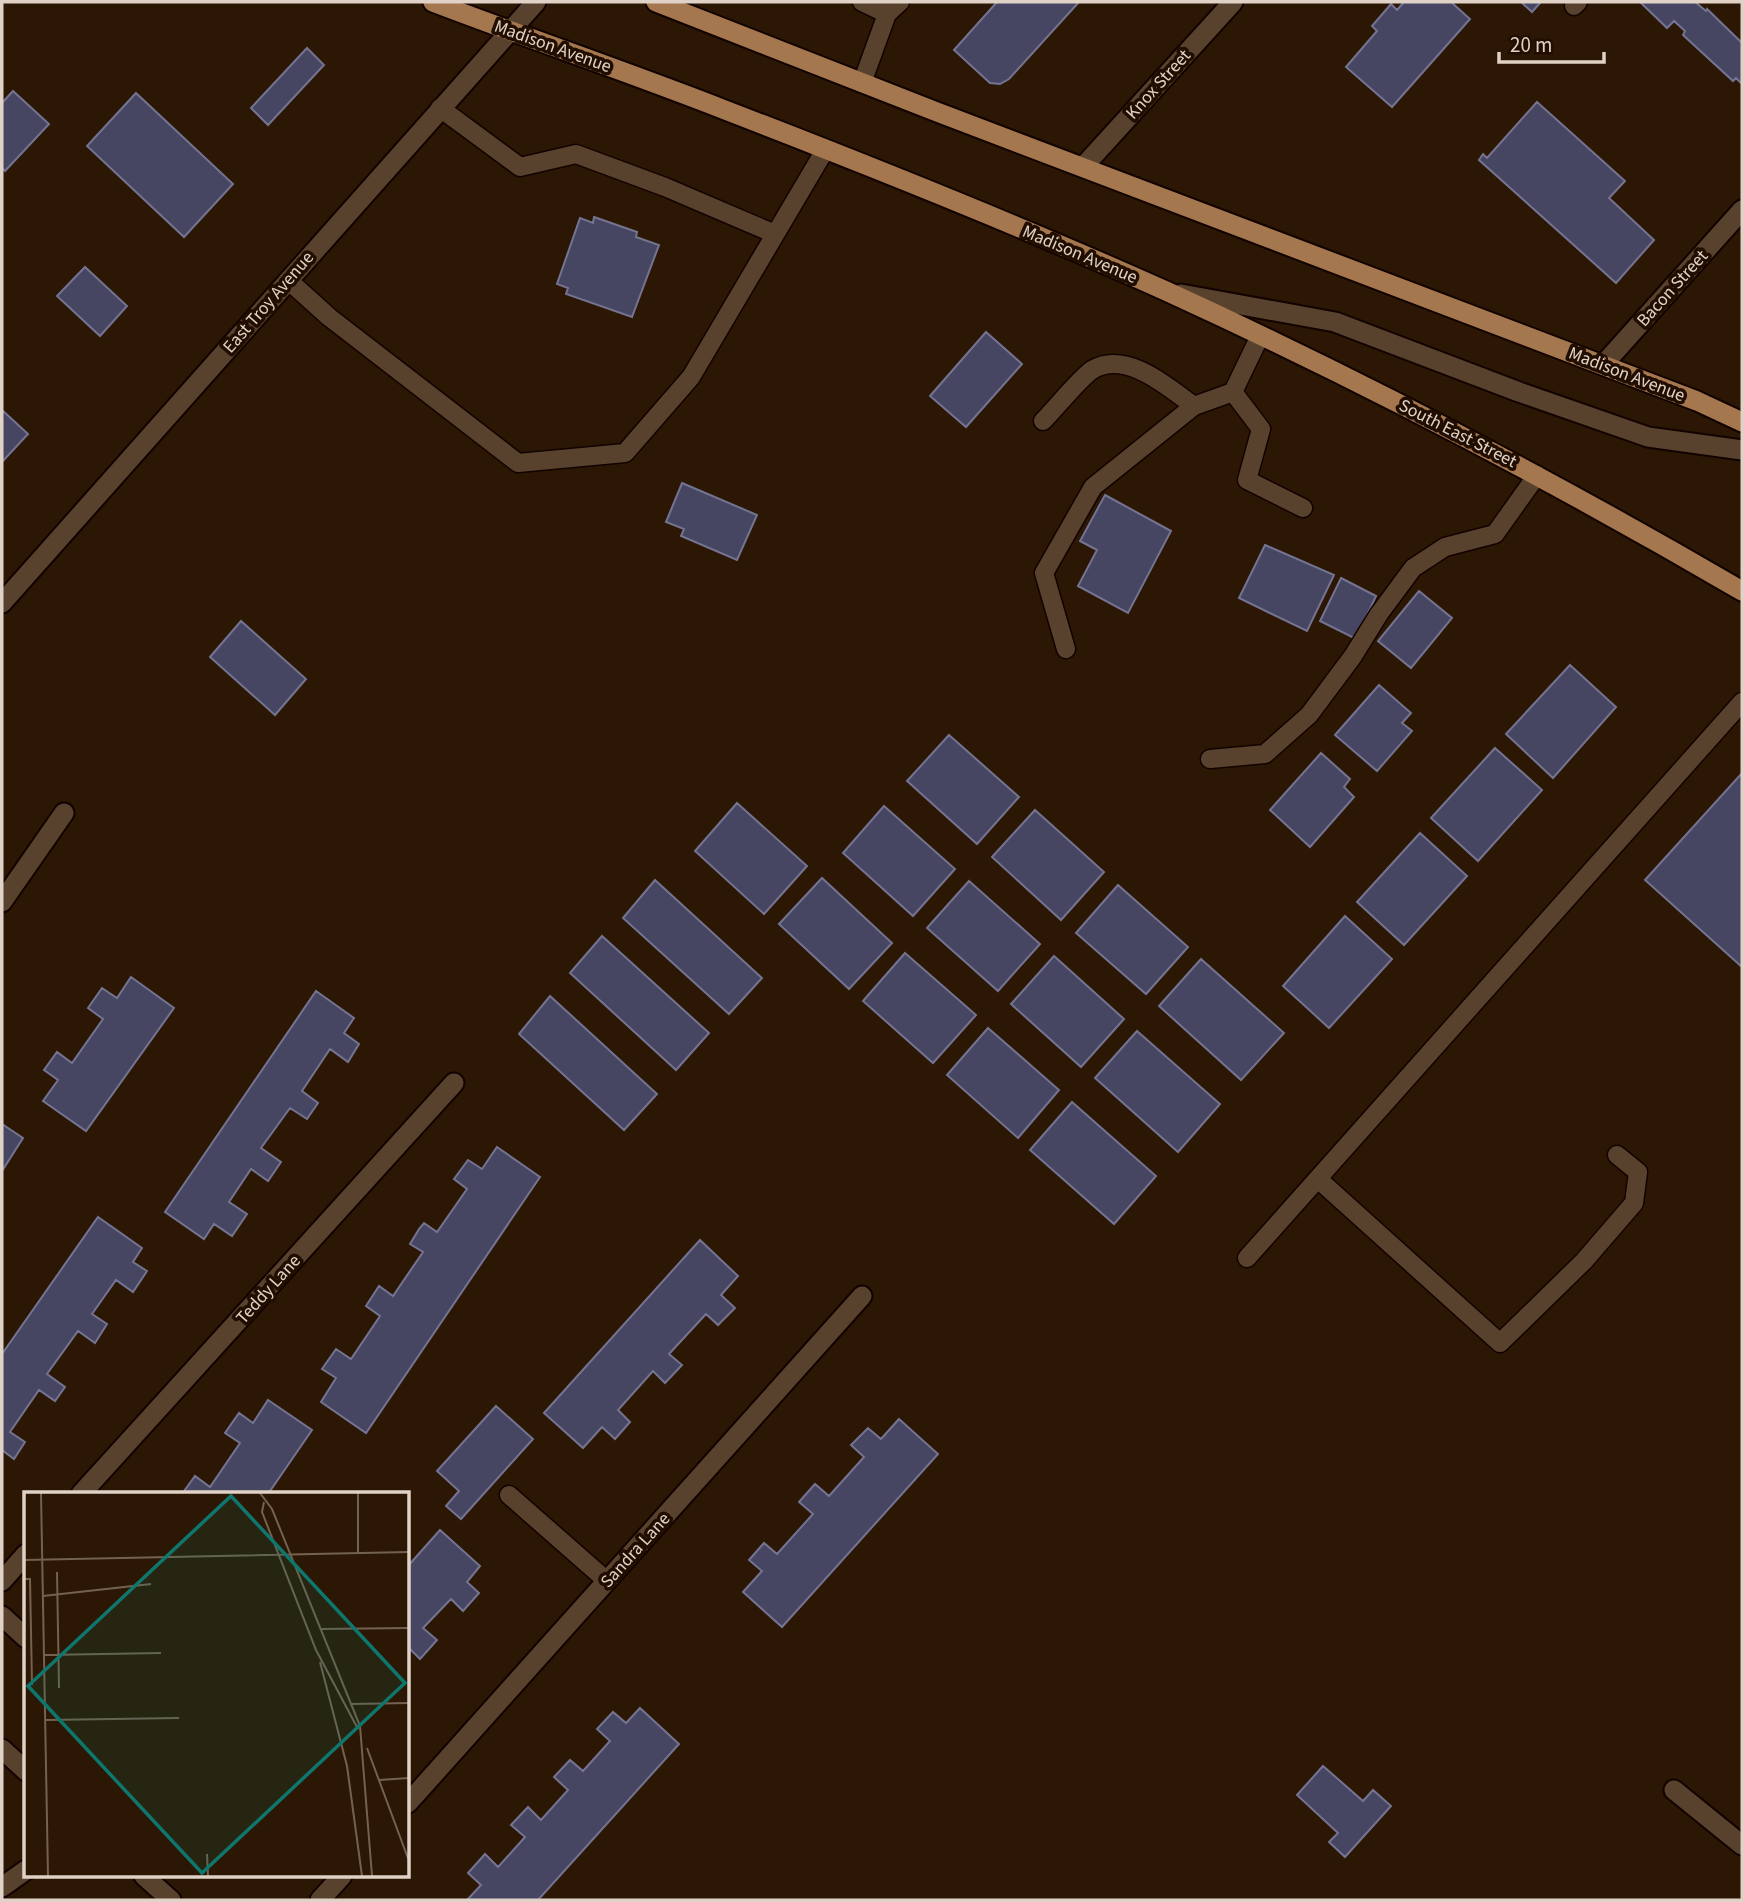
<svg xmlns="http://www.w3.org/2000/svg" width="1744" height="1902" viewBox="0 0 1744 1902" font-family="'Source Sans 3',sans-serif">
  <style>
    .building { fill: #464662; stroke: #747492; stroke-width: 2 }
    .lines { fill: none; stroke-linecap: round; stroke-linejoin: round }
    .service-casing { stroke: #130300; stroke-width: 21 }
    .minor-casing { stroke: #130300; stroke-width: 23 }
    .secondary-casing { stroke: #130300; stroke-width: 23 }
    .primary-casing { stroke: #130300; stroke-width: 23 }
    .service { stroke: #59422d; stroke-width: 18 }
    .minor { stroke: #59422d; stroke-width: 19 }
    .secondary { stroke: #59422d; stroke-width: 19 }
    .primary { stroke: #a5774f; stroke-width: 19 }
    .labels { text-anchor: middle; stroke-width: 7; stroke-linejoin: round; paint-order: stroke }
    .street-label { font-size: 18px; fill: #e0d2c6; stroke: #210e00 }
    .inset-road { fill: none; stroke: #736251; stroke-width: 2 }
    .view { fill: #0f766e; fill-opacity: 0.15; stroke: #0f766e; stroke-width: 3.5 }
    .inset-edge { fill: none; stroke: #e0d2c6; stroke-width: 3.5 }
  </style>
  <rect width="100%" height="100%" fill="#2b1703"/>
  <path class="building" d="M 997,2 L 1079,2 L 1009,79 L 1000,84 L 990,83 L 954,50 Z
    M 1404,2 L 1451,2 L 1470,19 L 1392,107 L 1346,67 L 1377,31 L 1372,26 L 1391,4 L 1397,10 Z
    M 1521,2 L 1541,2 L 1532,12 Z
    M 1640,2 L 1695,2 L 1706,11 L 1707,9 L 1742,43 L 1742,84 L 1736,78 L 1733,81 L 1683,35 L 1685,31 L 1674,21 L 1667,28 Z
    M 307,48 L 324,65 L 268,125 L 251,108 Z
    M 13,91 L 49,124 L 5,171 L 2,168 L 2,103 Z
    M 136,93 L 233,184 L 184,237 L 87,146 Z
    M 1537,102 L 1625,181 L 1609,198 L 1654,240 L 1616,283 L 1479,160 L 1483,154 L 1487,158 Z
    M 594,217 L 637,232 L 636,237 L 659,245 L 632,317 L 566,294 L 568,288 L 557,284 L 580,218 L 593,223 Z
    M 85,267 L 127,306 L 100,336 L 57,296 Z
    M 986,332 L 1022,364 L 966,427 L 930,396 Z
    M 2,410 L 28,434 L 2,462 Z
    M 682,483 L 757,515 L 737,560 L 681,536 L 684,529 L 666,522 Z
    M 1105,495 L 1171,531 L 1128,613 L 1078,586 L 1097,550 L 1080,541 Z
    M 1265,545 L 1334,575 L 1307,631 L 1239,598 Z
    M 1341,578 L 1376,596 L 1356,639 L 1320,621 Z
    M 1419,591 L 1452,618 L 1411,668 L 1378,641 Z
    M 241,621 L 306,679 L 275,715 L 210,657 Z
    M 1570,665 L 1616,707 L 1553,778 L 1506,734 Z
    M 1379,685 L 1411,713 L 1402,723 L 1412,731 L 1377,771 L 1335,735 Z
    M 949,735 L 1019,797 L 977,844 L 907,781 Z
    M 1495,748 L 1542,790 L 1478,861 L 1431,818 Z
    M 1321,753 L 1350,779 L 1344,787 L 1354,797 L 1310,847 L 1270,810 Z
    M 1742,773 L 1742,967 L 1645,880 Z
    M 737,803 L 807,866 L 764,914 L 695,851 Z
    M 884,806 L 955,869 L 913,916 L 843,853 Z
    M 1035,810 L 1104,872 L 1061,920 L 992,857 Z
    M 1420,833 L 1467,876 L 1404,945 L 1357,902 Z
    M 822,878 L 892,943 L 849,989 L 779,924 Z
    M 655,880 L 762,978 L 729,1014 L 623,918 Z
    M 969,881 L 1040,944 L 998,991 L 927,928 Z
    M 1118,885 L 1188,947 L 1146,994 L 1076,933 Z
    M 1345,916 L 1392,959 L 1329,1028 L 1283,986 Z
    M 602,936 L 709,1033 L 676,1070 L 570,973 Z
    M 905,953 L 976,1015 L 933,1063 L 863,1001 Z
    M 1054,956 L 1124,1019 L 1081,1067 L 1011,1004 Z
    M 1201,959 L 1284,1033 L 1241,1080 L 1159,1006 Z
    M 131,977 L 174,1008 L 86,1131 L 43,1101 L 58,1080 L 44,1070 L 57,1052 L 72,1063 L 103,1019 L 88,1008 L 102,988 L 117,998 Z
    M 316,991 L 354,1018 L 344,1033 L 359,1044 L 348,1062 L 330,1049 L 302,1091 L 318,1103 L 307,1119 L 290,1108 L 261,1148 L 281,1162 L 268,1181 L 251,1169 L 229,1202 L 247,1214 L 232,1236 L 214,1224 L 204,1239 L 165,1212 Z
    M 550,996 L 657,1094 L 624,1130 L 519,1034 Z
    M 988,1028 L 1059,1090 L 1018,1138 L 947,1075 Z
    M 1137,1031 L 1220,1104 L 1178,1152 L 1095,1078 Z
    M 1072,1102 L 1156,1176 L 1114,1224 L 1030,1150 Z
    M 2,1124 L 23,1138 L 2,1171 Z
    M 497,1147 L 540,1177 L 366,1433 L 321,1402 L 336,1378 L 322,1369 L 336,1349 L 351,1359 L 380,1316 L 366,1306 L 379,1286 L 393,1296 L 423,1252 L 410,1244 L 419,1229 L 424,1223 L 437,1232 L 467,1189 L 454,1179 L 468,1160 L 482,1169 Z
    M 98,1217 L 142,1248 L 133,1262 L 147,1271 L 133,1292 L 116,1280 L 92,1314 L 107,1324 L 95,1343 L 78,1331 L 47,1374 L 65,1387 L 55,1401 L 39,1390 L 10,1432 L 25,1442 L 14,1459 L 2,1450 L 2,1354 Z
    M 700,1240 L 738,1276 L 721,1295 L 735,1308 L 718,1325 L 706,1314 L 669,1354 L 682,1365 L 665,1383 L 653,1371 L 618,1410 L 630,1422 L 615,1439 L 602,1427 L 583,1448 L 544,1413 Z
    M 268,1400 L 312,1430 L 268,1494 L 182,1494 L 195,1476 L 210,1487 L 240,1443 L 225,1433 L 239,1413 L 253,1423 Z
    M 496,1406 L 533,1439 L 461,1519 L 446,1506 L 459,1491 L 437,1471 Z
    M 899,1419 L 938,1454 L 782,1627 L 743,1592 L 762,1571 L 749,1560 L 764,1543 L 777,1554 L 813,1514 L 799,1502 L 815,1484 L 829,1496 L 864,1457 L 851,1445 L 868,1428 L 881,1439 Z
    M 440,1530 L 480,1566 L 467,1582 L 479,1593 L 463,1611 L 451,1599 L 423,1628 L 437,1640 L 420,1659 L 408,1647 L 408,1566 Z
    M 640,1708 L 679,1744 L 538,1900 L 467,1900 L 481,1885 L 468,1873 L 485,1854 L 498,1867 L 525,1837 L 511,1825 L 528,1807 L 541,1820 L 568,1790 L 554,1777 L 570,1760 L 583,1771 L 610,1741 L 597,1729 L 613,1712 L 626,1723 Z
    M 1323,1766 L 1363,1801 L 1373,1790 L 1391,1806 L 1345,1857 L 1329,1842 L 1338,1833 L 1297,1795 Z"/>
  <g class="lines">
    <defs>
      <path id="service" d="M 862,2 L 887,14 L 900,2
        M 1574,6 L 1578,2
        M 862,83 L 887,14
        M 440,108 L 520,167 L 576,154 L 665,187 L 775,234
        M 288,280 L 329,317 L 518,463 L 625,453 L 691,377 L 825,150
        M 1233,392 L 1261,429 L 1247,480 L 1303,508
        M 1043,421 C 1055,409 1080,378 1092,370 C 1126,349 1169,388 1194,406 L 1233,392 L 1260,336
        M 1066,649 L 1044,573 L 1093,487 L 1194,406
        M 1210,759 L 1265,754 L 1309,715 L 1353,656 L 1379,614 L 1413,568 L 1445,547 L 1495,534 L 1537,475
        M 1318,1179 L 1500,1343 L 1584,1261 L 1634,1203 L 1638,1172 L 1617,1155
        M 1247,1258 L 1742,702
        M 509,1495 L 607,1581"/>
      <path id="minor" d="M 1083,167 L 1233,2
        M 1603,365 L 1742,210
        M 2,902 L 64,813
        M 81,1494 L 454,1083
        M 2,1581 L 26,1554
        M 2,1616 L 26,1638
        M 2,1749 L 26,1771
        M 1674,1790 L 1742,1845
        M 408,1803 L 862,1296
        M 144,1876 L 171,1900
        M 2,1887 L 26,1870
        M 320,1900 L 342,1876"/>
      <path id="secondary" d="M 1181,294 L 1335,322 L 1519,392 L 1648,437 L 1742,450
        M 2,603 L 536,2"/>
      <path id="primary" d="M 433,2 C 530,39 628,72 725,110 C 873,167 1021,226 1166,291 C 1363,381 1555,482 1742,591
        M 656,2 L 937,112 L 1697,401 L 1742,422"/>
    </defs>
    <use href="#service" class="service-casing"/>
    <use href="#minor" class="minor-casing"/>
    <use href="#secondary" class="secondary-casing"/>
    <use href="#primary" class="primary-casing"/>
    <use href="#service" class="service"/>
    <use href="#minor" class="minor"/>
    <use href="#secondary" class="secondary"/>
    <use href="#primary" class="primary"/>
  </g>
  <g class="labels">
    <g class="street-label">
      <text transform="translate(553 46) rotate(20)" y="6">Madison Avenue</text>
      <text transform="translate(1158 84) rotate(-48)" y="6">Knox Street</text>
      <text transform="translate(1080 254) rotate(23)" y="6">Madison Avenue</text>
      <text transform="translate(1672 288) rotate(-48)" y="6">Bacon Street</text>
      <text transform="translate(268 302) rotate(-49)" y="6">East Troy Avenue</text>
      <text transform="translate(1627 374) rotate(21)" y="6">Madison Avenue</text>
      <text transform="translate(1458 433) rotate(27)" y="6">South East Street</text>
      <text transform="translate(268 1289) rotate(-48)" y="6">Teddy Lane</text>
      <text transform="translate(635 1550) rotate(-48)" y="6">Sandra Lane</text>
    </g>
  </g>
  <g transform="translate(24 1492)">
    <rect width="385" height="385" fill="#2b1703"/>
    <path class="inset-road" d="M 17,1 L 24,384M 236,1 L 248,17 L 336,234 L 348,384M 334,1 L 334,61M 240,10 L 238,20 L 292,158 L 334,237M 0,68 L 385,60M 33,80 L 35,196M 0,87 L 6,87 L 8,193M 19,104 L 127,92M 297,137 L 385,136M 20,163 L 137,161M 296,170 L 323,274 L 338,384M 328,212 L 385,211M 21,228 L 155,226M 343,256 L 385,369M 355,288 L 385,286M 183,362 L 184,384"/>
    <path class="view" d="M 207,4 L 381,191 L 178,381 L 4,194 Z"/>
    <rect width="385" height="385" class="inset-edge"/>
  </g>
  <rect width="1744" height="1902" fill="none" stroke="#e0d2c6" stroke-width="7"/>
  <path d="M1499 52v10h105v-10" fill="none" stroke="#e0d2c6" stroke-width="3.5"/>
  <text x="1510" y="52" font-size="21" fill="#e0d2c6" stroke="#210e00" stroke-width="5" paint-order="stroke">20 m</text>
</svg>
